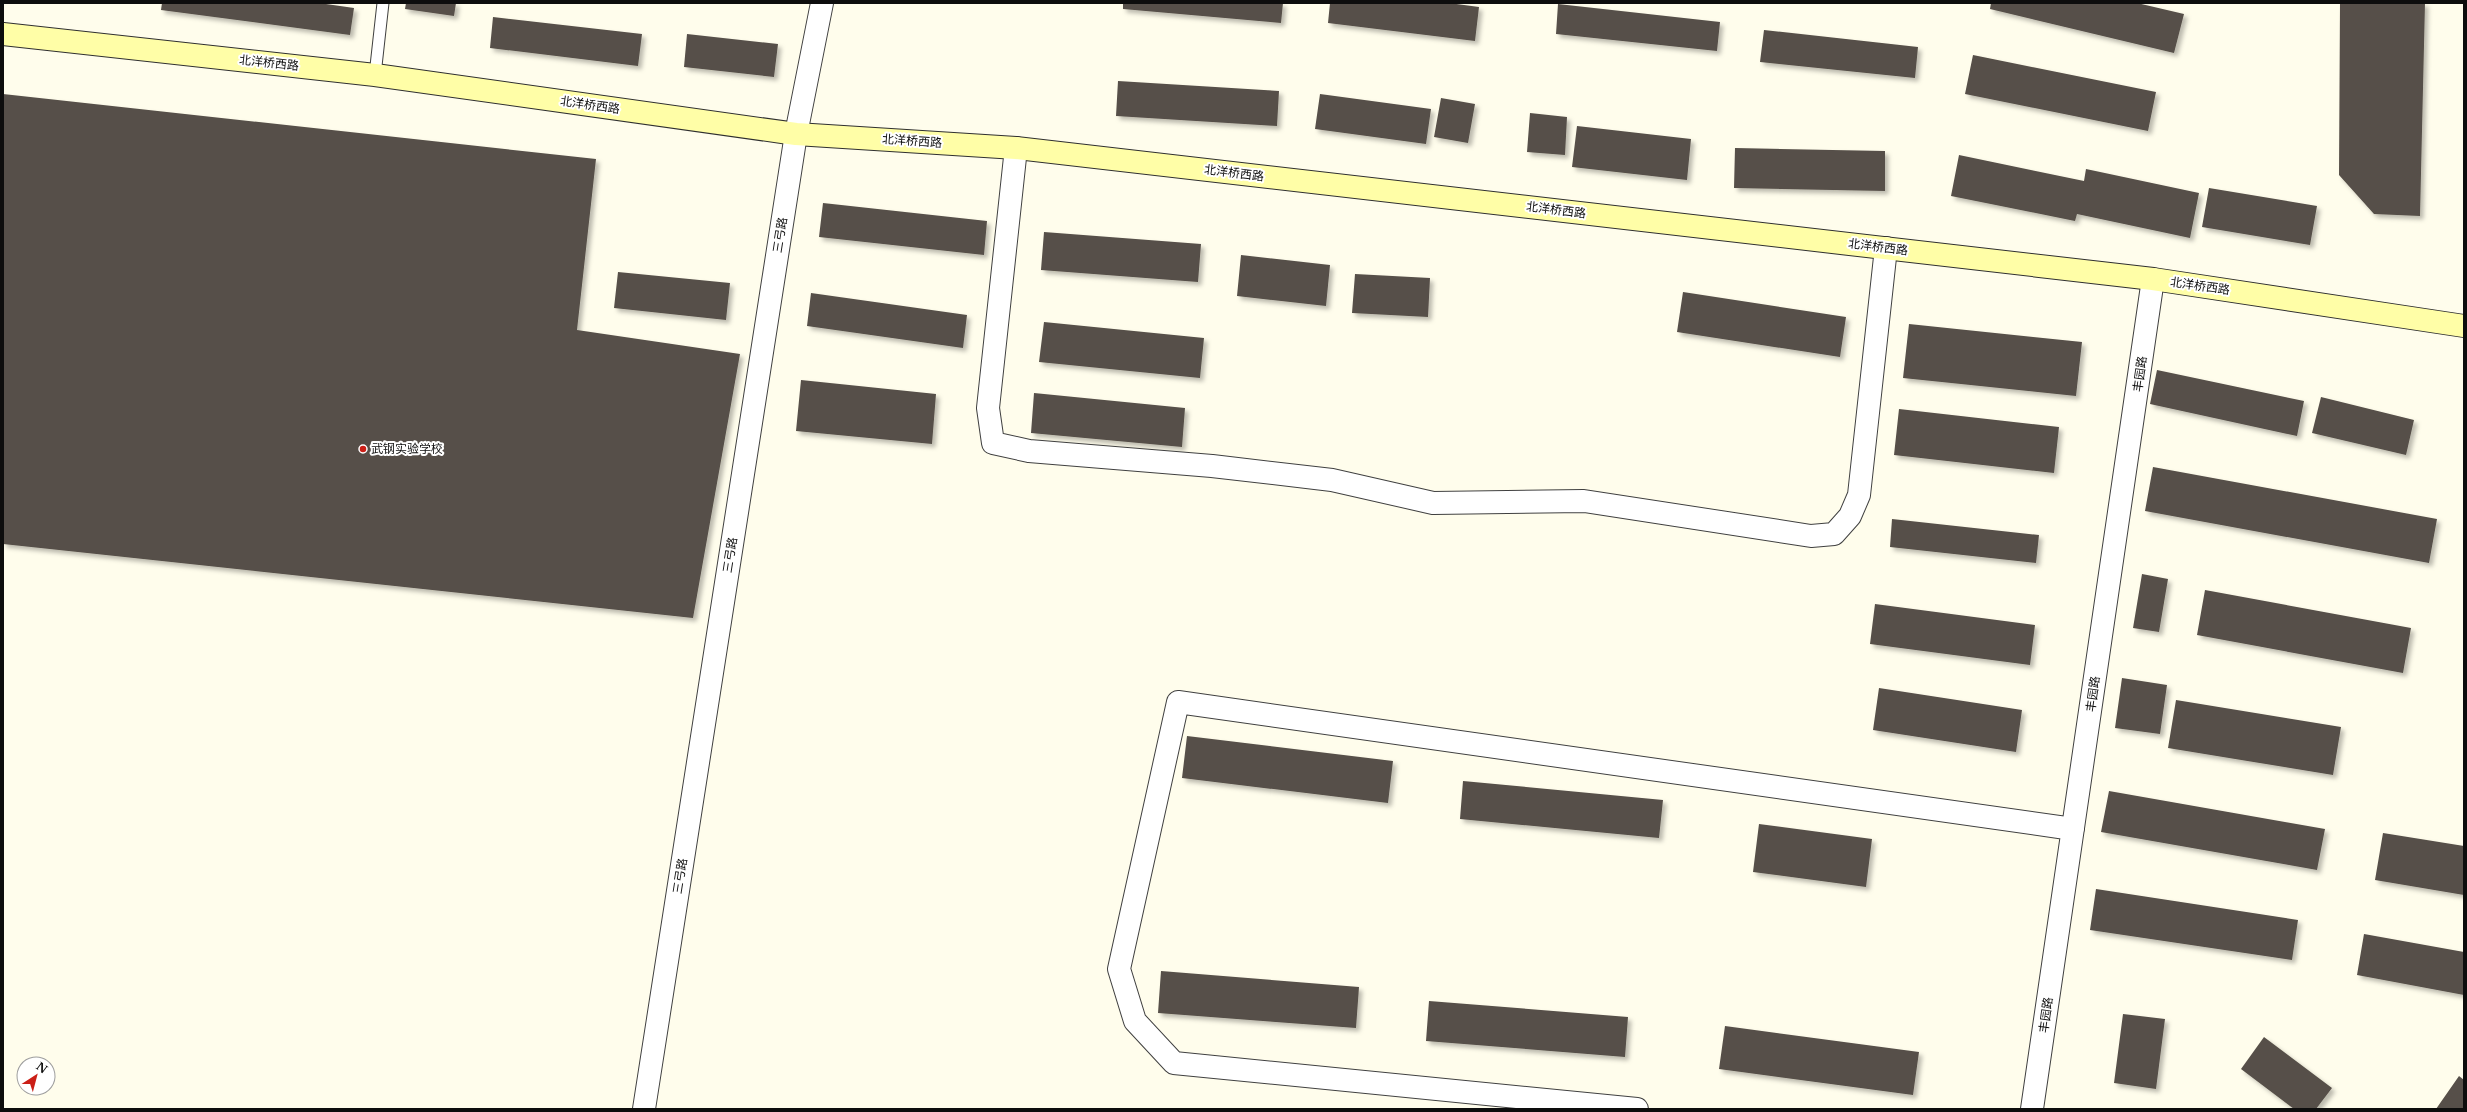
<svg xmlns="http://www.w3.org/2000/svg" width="2467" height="1112" viewBox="0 0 2467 1112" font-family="'Libre Baskerville','Noto Sans SC',serif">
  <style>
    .building { fill: #564f48; filter: url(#shadow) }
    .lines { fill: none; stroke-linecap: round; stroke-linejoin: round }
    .service-casing { stroke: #404040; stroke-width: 13 }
    .minor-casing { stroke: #404040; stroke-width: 24 }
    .secondary-casing { stroke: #2f2f2f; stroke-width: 24 }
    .service { stroke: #fff; stroke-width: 11 }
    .minor { stroke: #fff; stroke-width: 22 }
    .secondary { stroke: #fffea7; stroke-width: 22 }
    .poi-dot { fill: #cb1f17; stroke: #fff; stroke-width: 1.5 }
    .labels { text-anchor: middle; stroke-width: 4; stroke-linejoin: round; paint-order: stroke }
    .street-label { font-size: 12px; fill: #0d0d0d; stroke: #fff }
    .poi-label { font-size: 12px; fill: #0d0d0d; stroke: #fff; text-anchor: start }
  </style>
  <defs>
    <filter id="shadow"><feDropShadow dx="3.5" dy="3.5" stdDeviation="2" flood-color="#0004"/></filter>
  </defs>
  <rect width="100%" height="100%" fill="#fffdec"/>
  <path class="building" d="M 162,3 L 319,3 L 354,8 L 350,35 L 161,10 Z
    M 406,3 L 456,3 L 454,16 L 405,9 Z
    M 1123,3 L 1283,3 L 1281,23 L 1123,9 Z
    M 1330,3 L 1449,3 L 1479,7 L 1475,41 L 1328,23 Z
    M 1991,3 L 2137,3 L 2184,14 L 2174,53 L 1990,9 Z
    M 2340,3 L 2425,3 L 2420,216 L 2374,214 L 2339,175 Z
    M 1558,4 L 1720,22 L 1717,51 L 1556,34 Z
    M 493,17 L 642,34 L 638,66 L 490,48 Z
    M 1764,30 L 1918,47 L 1915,78 L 1760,62 Z
    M 687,34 L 778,44 L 774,77 L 684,67 Z
    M 1973,55 L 2156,92 L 2148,131 L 1965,94 Z
    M 1118,81 L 1279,91 L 1277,126 L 1116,116 Z
    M 3,94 L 596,159 L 577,330 L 740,354 L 693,618 L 3,544 Z
    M 1320,94 L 1431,109 L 1426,144 L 1315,129 Z
    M 1441,98 L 1475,104 L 1468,143 L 1434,137 Z
    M 1530,113 L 1567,117 L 1565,155 L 1527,152 Z
    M 1577,126 L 1691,139 L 1687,180 L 1572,167 Z
    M 1735,148 L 1885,151 L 1885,191 L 1734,188 Z
    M 1959,155 L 2084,181 L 2086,169 L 2199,193 L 2190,238 L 2077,214 L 2075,221 L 1951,196 Z
    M 2209,188 L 2317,206 L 2310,245 L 2202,227 Z
    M 823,203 L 987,221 L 984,255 L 819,237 Z
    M 1044,232 L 1201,244 L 1198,282 L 1041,270 Z
    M 1241,255 L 1330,265 L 1326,306 L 1237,296 Z
    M 618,272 L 730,283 L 726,320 L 614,308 Z
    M 1355,274 L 1430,278 L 1428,317 L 1352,313 Z
    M 1683,292 L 1846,317 L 1840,357 L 1677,332 Z
    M 811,293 L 967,315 L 963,348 L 807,326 Z
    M 1044,322 L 1204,338 L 1200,378 L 1039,362 Z
    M 1909,324 L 2082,342 L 2076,396 L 1903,378 Z
    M 2157,370 L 2304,401 L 2297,436 L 2150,404 Z
    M 801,380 L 936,394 L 932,444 L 796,431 Z
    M 1034,393 L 1185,408 L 1182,447 L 1031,433 Z
    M 2321,397 L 2414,420 L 2406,455 L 2312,433 Z
    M 1899,409 L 2059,427 L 2054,473 L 1894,455 Z
    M 2153,467 L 2437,519 L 2429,563 L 2145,511 Z
    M 1892,519 L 2039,535 L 2036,563 L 1890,547 Z
    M 2142,574 L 2168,579 L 2159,632 L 2133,628 Z
    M 2205,590 L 2411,628 L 2403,673 L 2197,635 Z
    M 1875,604 L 2035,625 L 2030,665 L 1870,644 Z
    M 2122,678 L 2167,685 L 2160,734 L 2115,728 Z
    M 1879,688 L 2022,710 L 2016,752 L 1873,730 Z
    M 2176,700 L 2341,727 L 2333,775 L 2168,748 Z
    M 1187,736 L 1393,761 L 1388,803 L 1182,778 Z
    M 1463,781 L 1663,800 L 1659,838 L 1460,819 Z
    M 2109,791 L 2325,829 L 2317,870 L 2101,832 Z
    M 1759,824 L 1872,839 L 1866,887 L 1753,872 Z
    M 2383,833 L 2464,846 L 2464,895 L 2375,880 Z
    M 2096,889 L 2298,920 L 2292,960 L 2090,930 Z
    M 2364,934 L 2464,952 L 2464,995 L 2357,975 Z
    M 1161,971 L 1359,987 L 1356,1028 L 1158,1013 Z
    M 1429,1001 L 1628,1017 L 1625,1057 L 1426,1041 Z
    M 2123,1014 L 2165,1019 L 2156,1089 L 2114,1083 Z
    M 1725,1026 L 1919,1052 L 1913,1095 L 1719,1069 Z
    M 2264,1037 L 2332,1088 L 2316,1109 L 2294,1109 L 2241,1069 Z
    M 2459,1076 L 2464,1080 L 2464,1109 L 2436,1109 Z"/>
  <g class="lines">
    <defs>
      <path id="service" d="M 375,75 L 383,3"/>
      <path id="minor" d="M 1016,148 L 988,408 L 993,443 L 1029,451 L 1212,466 L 1332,480 L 1433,503 L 1584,501 L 1811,536 L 1834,534 L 1850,516 L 1859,495 L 1886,248
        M 644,1109 L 796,134 L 822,3
        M 1637,1109 L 1174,1063 L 1135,1021 L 1119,969 L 1178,702 L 2073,829
        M 2032,1109 L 2153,279"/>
      <path id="secondary" d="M 3,34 L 375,75 L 796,134 L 1016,148 L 2153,279 L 2464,326"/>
    </defs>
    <use href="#service" class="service-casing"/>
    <use href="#minor" class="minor-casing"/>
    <use href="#secondary" class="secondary-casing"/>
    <use href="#service" class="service"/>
    <use href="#minor" class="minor"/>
    <use href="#secondary" class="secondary"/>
  </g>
  <circle class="poi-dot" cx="363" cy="449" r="4"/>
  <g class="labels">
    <g class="street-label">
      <text transform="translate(269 63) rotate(6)" y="4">北洋桥西路</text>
      <text transform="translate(590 105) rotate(8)" y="4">北洋桥西路</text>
      <text transform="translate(912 141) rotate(4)" y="4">北洋桥西路</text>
      <text transform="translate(1234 173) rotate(7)" y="4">北洋桥西路</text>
      <text transform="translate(1556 210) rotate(7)" y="4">北洋桥西路</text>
      <text transform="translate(780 235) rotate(-81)" y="4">三弓路</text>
      <text transform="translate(1878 247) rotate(7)" y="4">北洋桥西路</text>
      <text transform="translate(2200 286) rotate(8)" y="4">北洋桥西路</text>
      <text transform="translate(2140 374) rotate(-82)" y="4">丰园路</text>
      <text transform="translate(730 555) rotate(-81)" y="4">三弓路</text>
      <text transform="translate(2093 694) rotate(-82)" y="4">丰园路</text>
      <text transform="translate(680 876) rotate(-81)" y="4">三弓路</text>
      <text transform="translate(2046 1015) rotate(-82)" y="4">丰园路</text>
    </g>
    <g class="poi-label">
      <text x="371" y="453">武钢实验学校</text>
    </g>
  </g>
  <rect width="2467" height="1112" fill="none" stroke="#0d0d0d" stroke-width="8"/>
  <g transform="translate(36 1076) rotate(36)"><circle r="19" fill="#ffffff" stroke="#9e9e9e"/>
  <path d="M0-3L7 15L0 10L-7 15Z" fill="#cb1f17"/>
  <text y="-6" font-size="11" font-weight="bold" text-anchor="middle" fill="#0d0d0d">N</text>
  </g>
</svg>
